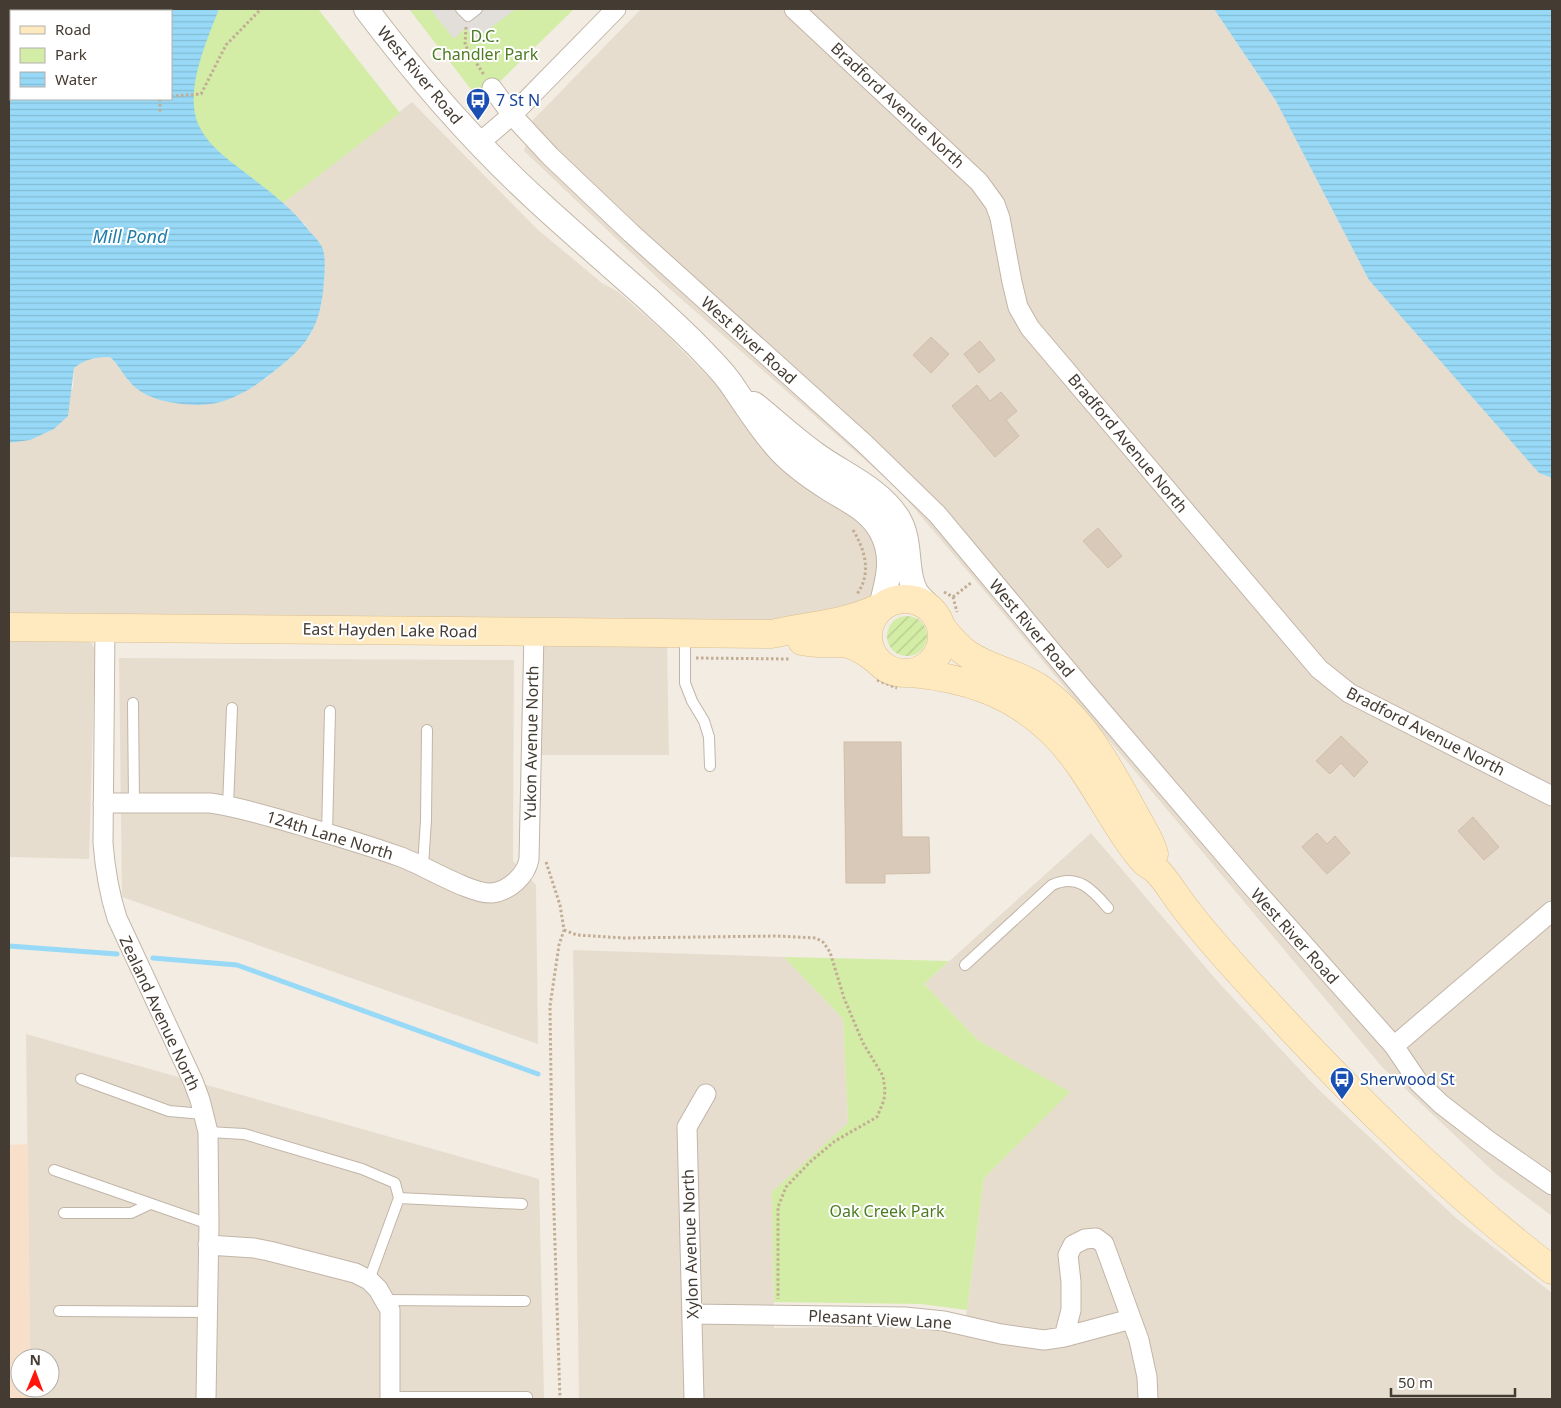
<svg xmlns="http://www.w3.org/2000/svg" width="1561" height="1408" viewBox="0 0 1561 1408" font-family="'Noto Sans',sans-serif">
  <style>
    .residential { fill: #e7ddcf }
    .commercial { fill: #f8dfca }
    .park { fill: #d3eca6; fill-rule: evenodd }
    .garden { fill: url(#garden-furrows) }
    .parking { fill: #e2dfdb }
    .water { fill: url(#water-rules); fill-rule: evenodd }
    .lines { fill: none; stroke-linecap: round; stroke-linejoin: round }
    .stream { stroke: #97d9f6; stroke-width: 5 }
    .building { fill: #d8c9b9; stroke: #d1bda9 }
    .service-casing { stroke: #c1b5a7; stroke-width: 12 }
    .minor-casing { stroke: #c1b5a7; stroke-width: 21 }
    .tertiary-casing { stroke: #c1b5a7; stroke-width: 26 }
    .secondary-casing { stroke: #dabf8f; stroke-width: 29 }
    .path { stroke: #c2ad94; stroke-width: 3; stroke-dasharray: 2.5 2.5; stroke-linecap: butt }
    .service { stroke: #fff; stroke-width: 10 }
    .minor { stroke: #fff; stroke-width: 19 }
    .tertiary { stroke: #fff; stroke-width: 24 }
    .secondary { stroke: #ffe9bf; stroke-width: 28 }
    .labels { text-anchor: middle; stroke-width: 4; stroke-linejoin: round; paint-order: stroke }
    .park-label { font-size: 16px; fill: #4c7b21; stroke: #fff }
    .street-label { font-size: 16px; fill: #443b32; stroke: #fff }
    .transit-label { font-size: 16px; fill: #164399; stroke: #fff; text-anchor: start }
    .water-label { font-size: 18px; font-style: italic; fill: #207da8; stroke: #fff }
  </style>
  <defs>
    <pattern id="garden-furrows" width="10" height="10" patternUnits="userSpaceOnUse" patternTransform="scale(1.25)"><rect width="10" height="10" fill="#d3eca6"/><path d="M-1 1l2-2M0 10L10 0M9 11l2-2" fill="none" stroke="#b6cb8f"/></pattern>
    <pattern id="water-rules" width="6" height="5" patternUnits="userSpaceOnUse" patternTransform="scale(1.25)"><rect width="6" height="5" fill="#97d9f6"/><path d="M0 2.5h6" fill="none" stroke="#83bbd3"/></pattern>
  </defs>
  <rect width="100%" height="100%" fill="#f3ece2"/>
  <path class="residential" d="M 641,9 L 1214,9 L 1276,101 L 1539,473 L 1552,478 L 1552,1216 L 1496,1174 L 1382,1067 L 981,587 L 897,488 L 663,283 L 524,151 L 533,120 Z
    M 412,102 L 537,229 L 602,283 L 617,291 L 664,332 L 744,413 L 878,536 L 878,598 L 800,622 L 9,614 L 9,443 L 30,440 L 73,388 L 74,368 L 82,361 L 96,357 L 110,357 L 117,364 L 130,383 L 264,380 L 292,356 L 310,336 L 321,306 L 325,270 L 306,225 L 283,203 Z
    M 84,640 L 91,643 L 95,649 L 89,859 L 9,857 L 9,641 Z
    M 545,644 L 667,644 L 669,755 L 541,755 L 542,648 Z
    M 119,658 L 514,660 L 513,861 L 536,885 L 538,1044 L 122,897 Z
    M 1091,833 L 1219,983 L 1317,1088 L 1456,1218 L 1552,1293 L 1552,1399 L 579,1399 L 573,950 L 784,957 L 843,1019 L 848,1123 L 773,1192 L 774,1328 L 866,1327 L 934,1330 L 962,1335 L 967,1310 L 984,1178 L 1069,1092 L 978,1040 L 924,984 Z
    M 26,1034 L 539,1179 L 544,1399 L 31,1399 L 31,1388 L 50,1388 L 50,1358 L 30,1358 Z"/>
  <path class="commercial" d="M 28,1144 L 30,1358 L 20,1358 L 20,1388 L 31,1388 L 31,1399 L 9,1399 L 9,1145 Z"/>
  <path class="park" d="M 9,9 L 318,9 L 400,113 L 9,414 ZM 11,11 L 171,11 L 171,99 L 11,99 Z
    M 409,9 L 574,9 L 480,101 Z
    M 784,957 L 949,961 L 924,984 L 978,1040 L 1070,1092 L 984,1178 L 967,1310 L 921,1304 L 774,1302 L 772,1192 L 848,1123 L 843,1019 Z"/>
  <path class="garden" d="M887 636a20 20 0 1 1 40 0a20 20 0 1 1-40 0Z"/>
  <path class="parking" d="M 430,9 L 516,9 L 475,39 L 468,30 L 464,29 L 454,39 Z"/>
  <path class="water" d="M 9,9 L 219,9 C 207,40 183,93 199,126 C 208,145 226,158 243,171 C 267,190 292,207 310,232 C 314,236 319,241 322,247 C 327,259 324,279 323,292 C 320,319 311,340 290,358 C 264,380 235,405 198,405 C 175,404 145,401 129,381 C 122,373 118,364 110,357 C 96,357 85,359 74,368 L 68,416 L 54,429 L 30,440 L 9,443 ZM 11,11 L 171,11 L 171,99 L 11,99 Z
    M 1214,9 L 1552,9 L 1552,478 L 1539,473 L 1369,280 L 1276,101 Z"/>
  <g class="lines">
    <path class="stream" d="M 9,946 L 117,954
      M 153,958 L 237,965 L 538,1074"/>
  </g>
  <path class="building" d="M 931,337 L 949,354 L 931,373 L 913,355 Z
    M 980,341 L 995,360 L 979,373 L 964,354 Z
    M 977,385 L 990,401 L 1001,392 L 1017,411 L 1006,420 L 1019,436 L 995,457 L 952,406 Z
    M 1098,528 L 1122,556 L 1108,568 L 1083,541 Z
    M 1341,736 L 1368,762 L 1354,777 L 1341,763 L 1330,774 L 1316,761 Z
    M 844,742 L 901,742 L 902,837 L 929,837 L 930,873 L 885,874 L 885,883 L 846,883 Z
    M 1473,817 L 1499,847 L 1484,860 L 1458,831 Z
    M 1317,833 L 1327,844 L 1335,836 L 1350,853 L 1327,874 L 1302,847 Z"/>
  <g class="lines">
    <defs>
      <path id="service" d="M 461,9 L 468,16 L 477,9
        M 685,635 L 685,683 L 692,701 L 704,721 L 709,737 L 710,766
        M 133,703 L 134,803
        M 228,806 L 232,708
        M 327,834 L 330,711
        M 423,866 L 426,820 L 427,730
        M 965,965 L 1052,885 C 1077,873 1092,889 1108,908
        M 81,1079 L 169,1111 L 203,1114
        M 208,1132 L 244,1134 L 362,1169 L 395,1183 L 399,1198
        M 54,1170 L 209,1224
        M 64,1213 L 131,1213 L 150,1204
        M 369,1280 L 399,1198 L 522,1204
        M 384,1300 L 525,1301
        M 59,1311 L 207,1312
        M 390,1397 L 527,1397"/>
      <path id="minor" d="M 794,9 L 979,182 L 995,204 L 1000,218 L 1012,282 L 1018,307 L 1030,328 L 1319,669 L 1349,693 L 1552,796
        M 492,88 L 512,115 L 550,156 L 631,233 L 865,444 L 937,514 L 1084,690 L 1249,883 L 1394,1046 L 1419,1083 L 1441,1104 L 1489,1141 L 1552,1185
        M 479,143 L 512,115 L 616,9
        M 105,628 L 103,843 C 105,869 109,893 117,918 L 193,1081 L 200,1100 L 208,1132 L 209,1224 L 206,1399
        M 103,803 L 210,803 C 241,807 270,817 299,825 C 333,835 368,845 401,857 C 423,865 472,895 492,893 C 509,891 526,876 529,859 L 534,632
        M 1394,1046 L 1552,911
        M 208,1245 L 254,1248 L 269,1251 L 355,1273 L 369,1280 L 378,1289 L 390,1310 L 390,1399
        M 692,1314 L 905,1317 L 944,1321 L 1001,1334 L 1044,1340 L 1064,1337 L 1131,1319
        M 1064,1337 L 1071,1310 L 1071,1282 L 1068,1255 L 1073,1245 L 1085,1239 L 1096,1238 L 1104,1244 L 1139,1340 L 1147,1377 L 1148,1399
        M 694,1399 L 687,1127 L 706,1094"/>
      <path id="tertiary" d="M 366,9 C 418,78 476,145 541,204 C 576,236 612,267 648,299 C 668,318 689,336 707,356 C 717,366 728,378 736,391 C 749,410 761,429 777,447 C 791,463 809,476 828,488 C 848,501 869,509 881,531 C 895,556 888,580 881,606
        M 754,404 C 774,420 793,438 814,453 C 842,474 878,487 898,518 C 913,543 904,572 916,592 C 919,597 925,602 929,606"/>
      <path id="secondary" d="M868 636a37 37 0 1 1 74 0a37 37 0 1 1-74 0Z
        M 9,627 L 772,634 C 810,625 842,625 879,608
        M 942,628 C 950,638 958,648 969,655 C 990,669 1016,673 1038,687 C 1083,718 1108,766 1134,813 C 1140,825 1151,840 1154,854
        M 802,641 C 835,648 843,633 875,659
        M 912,673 C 965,678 1011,693 1050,730 C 1082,760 1101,801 1125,836 C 1131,845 1137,854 1144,861 C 1147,865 1152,866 1155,869 C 1167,880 1177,899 1188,912 C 1207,937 1228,960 1249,983 C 1343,1086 1442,1186 1552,1270"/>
    </defs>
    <use href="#service" class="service-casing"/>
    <use href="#minor" class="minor-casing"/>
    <use href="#tertiary" class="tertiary-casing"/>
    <use href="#secondary" class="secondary-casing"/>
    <path class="path" d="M 466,27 L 465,45 L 484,75
      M 171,96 L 201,94 L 226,45 L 261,9
      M 160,99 L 160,112
      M 853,530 C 865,550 872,573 857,594
      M 944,592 L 953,597 L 957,612
      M 953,597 L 972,582
      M 696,658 L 790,659
      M 877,680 L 897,688
      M 546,862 L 560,905 L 564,930 L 559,945 L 550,1006 L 552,1151 L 560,1399
      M 564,930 L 577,935 L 624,938 L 778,936 L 816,938 L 823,942 L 830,952 L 844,998 L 863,1043 L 883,1076 L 885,1090 L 884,1100 L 877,1117 L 835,1141 L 810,1162 L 786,1187 L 778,1207 L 778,1299"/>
    <use href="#service" class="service"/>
    <use href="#minor" class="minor"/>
    <use href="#tertiary" class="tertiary"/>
    <use href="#secondary" class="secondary"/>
  </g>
  <defs>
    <symbol id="bus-pin" viewBox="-11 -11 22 30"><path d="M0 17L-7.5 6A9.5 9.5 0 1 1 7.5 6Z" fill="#1a4fb4" stroke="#fff"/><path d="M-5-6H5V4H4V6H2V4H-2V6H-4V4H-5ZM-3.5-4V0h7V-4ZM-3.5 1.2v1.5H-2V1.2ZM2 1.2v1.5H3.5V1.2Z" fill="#fff"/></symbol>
  </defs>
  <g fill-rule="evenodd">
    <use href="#bus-pin" x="464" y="86" width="28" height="38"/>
    <use href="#bus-pin" x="1328" y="1065" width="28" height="38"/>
  </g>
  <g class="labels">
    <g class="park-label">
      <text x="485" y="42">D.C.<tspan x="485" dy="18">Chandler Park</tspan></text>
      <text x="887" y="1217">Oak Creek Park</text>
    </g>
    <g class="street-label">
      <text transform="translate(420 75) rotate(50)" y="6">West River Road</text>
      <text transform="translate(898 105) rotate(43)" y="6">Bradford Avenue North</text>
      <text transform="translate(749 340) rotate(42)" y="6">West River Road</text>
      <text transform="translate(1128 443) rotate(50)" y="6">Bradford Avenue North</text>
      <text transform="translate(1032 628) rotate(50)" y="6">West River Road</text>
      <text transform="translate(390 630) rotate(1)" y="6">East Hayden Lake Road</text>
      <text transform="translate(1426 731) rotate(27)" y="6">Bradford Avenue North</text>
      <text transform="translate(531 743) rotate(-89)" y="6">Yukon Avenue North</text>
      <text transform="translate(330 835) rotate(17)" y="6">124th Lane North</text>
      <text transform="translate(1295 936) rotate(48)" y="6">West River Road</text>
      <text transform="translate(160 1013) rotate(65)" y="6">Zealand Avenue North</text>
      <text transform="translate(690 1244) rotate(-92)" y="6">Xylon Avenue North</text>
      <text transform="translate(880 1319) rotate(3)" y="6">Pleasant View Lane</text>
    </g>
    <g class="transit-label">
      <text x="496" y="106">7 St N</text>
      <text x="1360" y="1085">Sherwood St</text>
    </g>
    <g class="water-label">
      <text x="130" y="243">Mill Pond</text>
    </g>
  </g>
  <rect width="1561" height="1408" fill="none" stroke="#443b32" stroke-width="20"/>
  <rect x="10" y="10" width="162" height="90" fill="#ffffff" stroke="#b4b1ad"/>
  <rect x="20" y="26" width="25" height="8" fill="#ffe9bf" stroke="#b4b1ad"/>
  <text x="55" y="35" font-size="15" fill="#443b32">Road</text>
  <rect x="20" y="48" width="25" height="15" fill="#d3eca6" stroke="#b4b1ad"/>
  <text x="55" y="60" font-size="15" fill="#443b32">Park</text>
  <rect x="20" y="72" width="25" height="15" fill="url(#water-rules)" stroke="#b4b1ad"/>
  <text x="55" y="85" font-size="15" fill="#443b32">Water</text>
  <g transform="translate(35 1373) rotate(1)"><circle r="24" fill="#ffffff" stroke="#b4b1ad"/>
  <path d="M0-4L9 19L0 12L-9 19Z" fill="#ff170c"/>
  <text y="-8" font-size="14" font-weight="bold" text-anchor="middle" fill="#443b32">N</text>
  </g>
  <path d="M1391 1388v8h124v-8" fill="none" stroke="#443b32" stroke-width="2.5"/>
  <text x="1398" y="1388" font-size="15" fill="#443b32" stroke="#ffffff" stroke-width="4" paint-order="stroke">50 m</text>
</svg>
